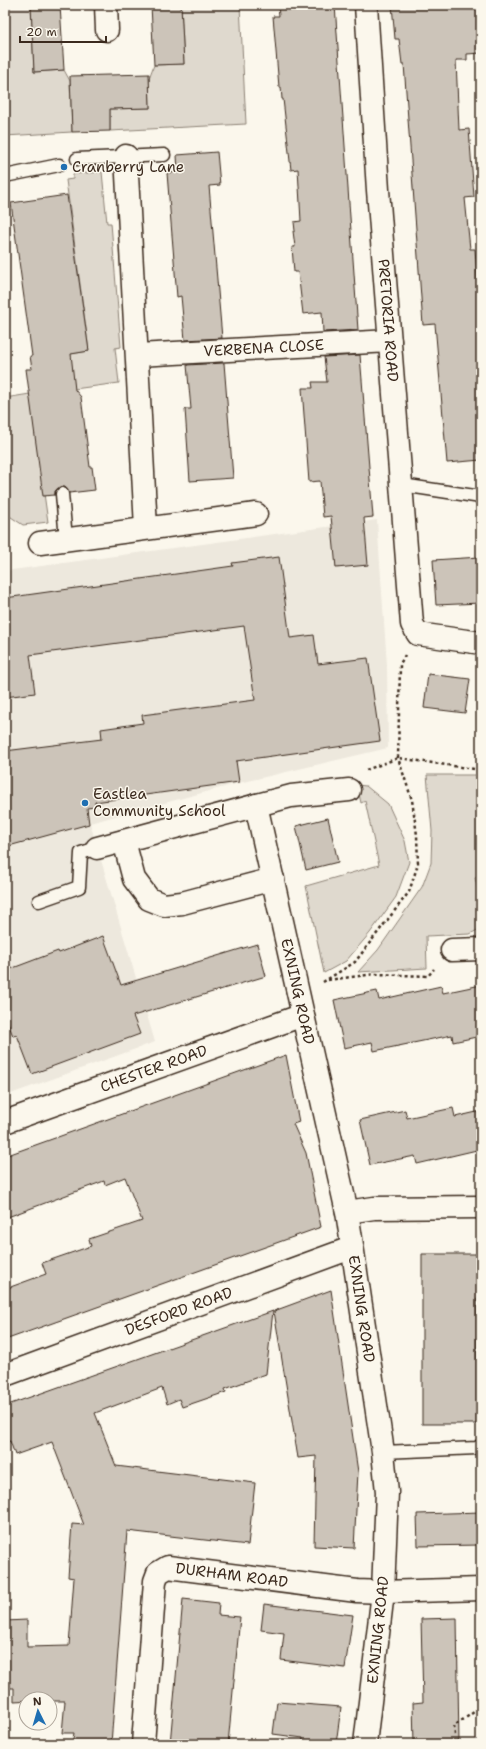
<svg xmlns="http://www.w3.org/2000/svg" width="486" height="1749" viewBox="0 0 486 1749" font-family="'Shantell Sans',sans-serif">
  <style>
    .built { fill: #ede8dd }
    .green { fill: #dfd9ce; stroke: #8d8276 }
    .building { fill: #ccc4b9; stroke: #3b2a1e }
    .lines { fill: none; stroke-linecap: round; stroke-linejoin: round }
    .lane-casing { stroke: #3b2a1e; stroke-width: 15 }
    .street-casing { stroke: #3b2a1e; stroke-width: 25 }
    .path { stroke: #3b2a1e; stroke-width: 2.5; stroke-dasharray: 3 3; stroke-linecap: butt }
    .lane { stroke: #fbf7ec; stroke-width: 12 }
    .street { stroke: #fbf7ec; stroke-width: 22 }
    .poi-dot { fill: #1f6fb2; stroke: #fbf7ec; stroke-width: 1.5 }
    .labels { text-anchor: middle; stroke-width: 3; stroke-linejoin: round; paint-order: stroke }
    .poi-label { font-size: 15px; fill: #3b2a1e; stroke: #fbf7ec; text-anchor: start }
    .street-label { font-size: 15px; fill: #3b2a1e; stroke: #fbf7ec }
  </style>
  <rect width="100%" height="100%" fill="#fbf7ec"/>
  <filter id="ink" filterUnits="userSpaceOnUse"><feTurbulence type="fractalNoise" baseFrequency=".025" numOctaves="2"/><feDisplacementMap in="SourceGraphic" scale="8" xChannelSelector="R" yChannelSelector="G"/><feConvolveMatrix kernelMatrix="1 2 1 2 8 2 1 2 1" color-interpolation-filters="sRGB"/></filter>
  <g filter="url(#ink)">
    <path class="built" d="M 377,520 L 387,665 L 388,748 L 239,783 L 90,823 L 155,1042 L 5,1096 L 5,571 Z"/>
    <path class="green" d="M 5,5 L 31,5 L 34,72 L 64,70 L 70,81 L 72,132 L 5,136 Z
      M 181,5 L 240,5 L 246,124 L 110,131 L 110,109 L 150,108 L 149,78 L 154,65 L 184,64 Z
      M 102,172 L 107,223 L 111,223 L 121,347 L 115,348 L 119,383 L 74,389 L 70,354 L 89,351 L 66,180 L 73,179 L 73,174 Z
      M 30,394 L 48,522 L 23,525 L 5,513 L 5,398 Z
      M 427,775 L 481,775 L 481,876 L 475,878 L 481,902 L 481,928 L 470,934 L 426,936 L 427,968 L 358,972 L 378,950 L 422,887 L 431,863 L 432,831 Z
      M 357,785 L 366,786 L 388,804 L 405,841 L 409,862 L 396,897 L 370,933 L 346,961 L 324,973 L 306,886 L 379,865 L 365,801 L 361,803 Z"/>
    <path class="building" d="M 31,5 L 60,5 L 64,70 L 34,72 Z
      M 151,5 L 181,5 L 184,64 L 154,65 Z
      M 278,5 L 335,5 L 358,330 L 323,332 L 322,312 L 303,314 L 298,272 L 294,272 L 292,247 L 295,247 L 293,231 L 295,231 L 294,222 L 301,221 L 298,169 L 291,170 L 283,99 L 282,99 L 281,87 L 279,87 L 273,16 L 279,16 Z
      M 392,5 L 481,5 L 481,53 L 467,54 L 467,60 L 456,60 L 459,130 L 469,129 L 474,197 L 465,198 L 470,249 L 475,249 L 478,288 L 481,287 L 481,460 L 447,463 L 435,324 L 423,325 L 404,64 L 402,64 L 399,39 L 395,39 Z
      M 149,74 L 150,108 L 110,109 L 110,131 L 72,132 L 70,76 Z
      M 217,152 L 220,185 L 209,186 L 222,338 L 185,340 L 181,296 L 177,297 L 167,173 L 178,172 L 177,155 Z
      M 67,195 L 89,351 L 71,354 L 75,390 L 81,397 L 90,467 L 92,467 L 95,490 L 69,493 L 65,487 L 61,487 L 55,491 L 55,495 L 43,496 L 26,369 L 32,369 L 30,356 L 32,356 L 11,203 Z
      M 360,355 L 373,517 L 364,518 L 368,565 L 336,568 L 331,516 L 323,517 L 320,481 L 309,482 L 302,388 L 313,388 L 312,382 L 327,382 L 324,357 Z
      M 224,363 L 233,478 L 190,481 L 185,409 L 191,409 L 187,365 Z
      M 279,557 L 290,638 L 314,635 L 318,664 L 368,658 L 380,741 L 236,761 L 239,782 L 95,802 L 95,807 L 87,808 L 89,824 L 5,847 L 5,751 L 102,739 L 101,729 L 143,723 L 142,715 L 255,700 L 244,626 L 30,655 L 35,693 L 5,697 L 5,598 L 233,566 L 232,563 Z
      M 480,557 L 481,603 L 436,605 L 433,560 Z
      M 428,674 L 470,679 L 465,713 L 424,708 Z
      M 328,818 L 338,862 L 306,870 L 296,826 Z
      M 103,936 L 121,985 L 257,944 L 266,976 L 133,1016 L 140,1034 L 32,1074 L 17,1035 L 13,1036 L 5,1015 L 5,971 L 58,951 L 59,953 Z
      M 481,985 L 481,1036 L 453,1042 L 452,1035 L 374,1051 L 372,1042 L 344,1048 L 334,1000 L 377,991 L 379,1000 L 441,986 L 443,993 Z
      M 286,1055 L 299,1122 L 293,1124 L 306,1153 L 321,1227 L 5,1340 L 5,1289 L 46,1274 L 42,1263 L 91,1246 L 89,1239 L 142,1221 L 125,1177 L 105,1185 L 104,1181 L 5,1218 L 5,1156 Z
      M 453,1108 L 455,1117 L 481,1111 L 481,1149 L 417,1164 L 415,1156 L 370,1165 L 360,1120 L 405,1110 L 407,1118 Z
      M 422,1254 L 481,1254 L 481,1298 L 477,1298 L 477,1424 L 422,1424 Z
      M 331,1290 L 358,1472 L 354,1548 L 314,1546 L 316,1456 L 298,1458 L 274,1311 Z
      M 273,1311 L 266,1374 L 225,1389 L 226,1392 L 182,1407 L 179,1399 L 167,1404 L 162,1388 L 95,1413 L 116,1466 L 255,1483 L 248,1545 L 127,1531 L 111,1744 L 72,1744 L 74,1733 L 62,1733 L 65,1701 L 50,1701 L 50,1699 L 14,1701 L 14,1688 L 5,1688 L 5,1621 L 27,1620 L 27,1647 L 69,1646 L 74,1578 L 68,1577 L 72,1524 L 84,1525 L 52,1442 L 15,1455 L 10,1441 L 5,1443 L 5,1406 Z
      M 481,1512 L 481,1545 L 418,1546 L 417,1514 Z
      M 183,1599 L 219,1603 L 218,1615 L 240,1617 L 228,1744 L 170,1744 Z
      M 264,1604 L 353,1615 L 345,1668 L 281,1660 L 284,1633 L 261,1630 Z
      M 457,1618 L 459,1744 L 414,1744 L 413,1703 L 423,1702 L 421,1619 Z
      M 277,1702 L 341,1707 L 336,1744 L 302,1744 L 303,1738 L 273,1734 Z"/>
    <g class="lines">
      <defs>
        <path id="lane" d="M 77,159 L 164,155
          M 5,176 L 59,165
          M 402,485 L 481,497
          M 62,494 L 66,539
          M 39,901 L 79,887 L 81,853 L 97,848
          M 383,1452 L 477,1448 L 481,1445"/>
        <g id="street">
          <path d="M 106,5 L 107,30"/>
          <path id="s1" d="M 366,5 L 378,190 L 412,624 L 418,634 L 481,643"/>
          <path d="M 126,156 L 146,528"/>
          <path id="s2" d="M 138,355 L 390,341"/>
          <path d="M 40,543 L 256,514"/>
          <path id="s3" d="M 256,805 L 347,1212 L 383,1452 L 387,1492 L 383,1592 L 365,1744"/>
          <path d="M 124,841 L 134,879 L 149,899 L 164,905 L 182,903 L 273,879"/>
          <path d="M 97,848 L 291,796 L 349,790"/>
          <path d="M 452,950 L 481,949"/>
          <path id="s4" d="M 5,1122 L 303,1015"/>
          <path d="M 347,1212 L 374,1208 L 481,1207"/>
          <path id="s5" d="M 5,1375 L 351,1248"/>
          <path id="s6" d="M 143,1744 L 155,1581 L 158,1573 L 168,1567 L 357,1591 L 383,1592 L 481,1589"/>
        </g>
      </defs>
      <use href="#lane" class="lane-casing"/>
      <use href="#street" class="street-casing"/>
      <path class="path" d="M 366,770 L 398,758 L 481,770
        M 328,980 L 375,974 L 428,976 L 434,969
        M 323,982 L 355,962 L 409,892 L 418,864 L 417,835 L 412,800 L 398,758 L 400,664 L 405,655
        M 455,1735 L 454,1726 L 481,1707"/>
      <use href="#lane" class="lane"/>
      <use href="#street" class="street"/>
    </g>
  </g>
  <g class="poi-dot">
    <circle cx="64" cy="167" r="4"/>
    <circle cx="85" cy="803" r="4"/>
  </g>
  <g class="labels">
    <g class="poi-label">
      <text x="72" y="172">Cranberry Lane</text>
      <text x="93" y="799">Eastlea<tspan x="93" dy="17">Community School</tspan></text>
    </g>
    <g class="street-label">
      <text dy="5" stroke="none"><textPath href="#s1" startOffset="316">PRETORIA ROAD</textPath></text>
      <text dy="5" stroke="none"><textPath href="#s2" startOffset="126">VERBENA CLOSE</textPath></text>
      <text dy="5" stroke="none"><textPath href="#s3" startOffset="191">EXNING ROAD</textPath></text>
      <text dy="5" stroke="none"><textPath href="#s4" startOffset="158">CHESTER ROAD</textPath></text>
      <text dy="5" stroke="none"><textPath href="#s3" startOffset="515">EXNING ROAD</textPath></text>
      <text dy="5" stroke="none"><textPath href="#s5" startOffset="185">DESFORD ROAD</textPath></text>
      <text dy="5" stroke="none"><textPath href="#s6" startOffset="248">DURHAM ROAD</textPath></text>
      <text transform="translate(378 1630) rotate(-84)" y="5">EXNING ROAD</text>
    </g>
  </g>
  <rect width="486" height="1749" fill="none" stroke="#fbf7ec" stroke-width="20"/>
  <rect x="10" y="10" width="466" height="1729" fill="none" stroke="#3b2a1e" stroke-width="1.5" filter="url(#ink)"/>
  <g transform="translate(38 1711) rotate(355)"><circle r="19" fill="#fbf7ec" stroke="#aea59a"/>
  <path d="M0-3L7 15L0 10L-7 15Z" fill="#1f6fb2"/>
  <text y="-6" font-size="11" font-weight="bold" text-anchor="middle" fill="#3b2a1e">N</text>
  </g>
  <path d="M20 36v6h86v-6" fill="none" stroke="#3b2a1e" stroke-width="2"/>
  <text x="26" y="36" font-size="12" fill="#3b2a1e" stroke="#fbf7ec" stroke-width="3" paint-order="stroke">20 m</text>
</svg>
